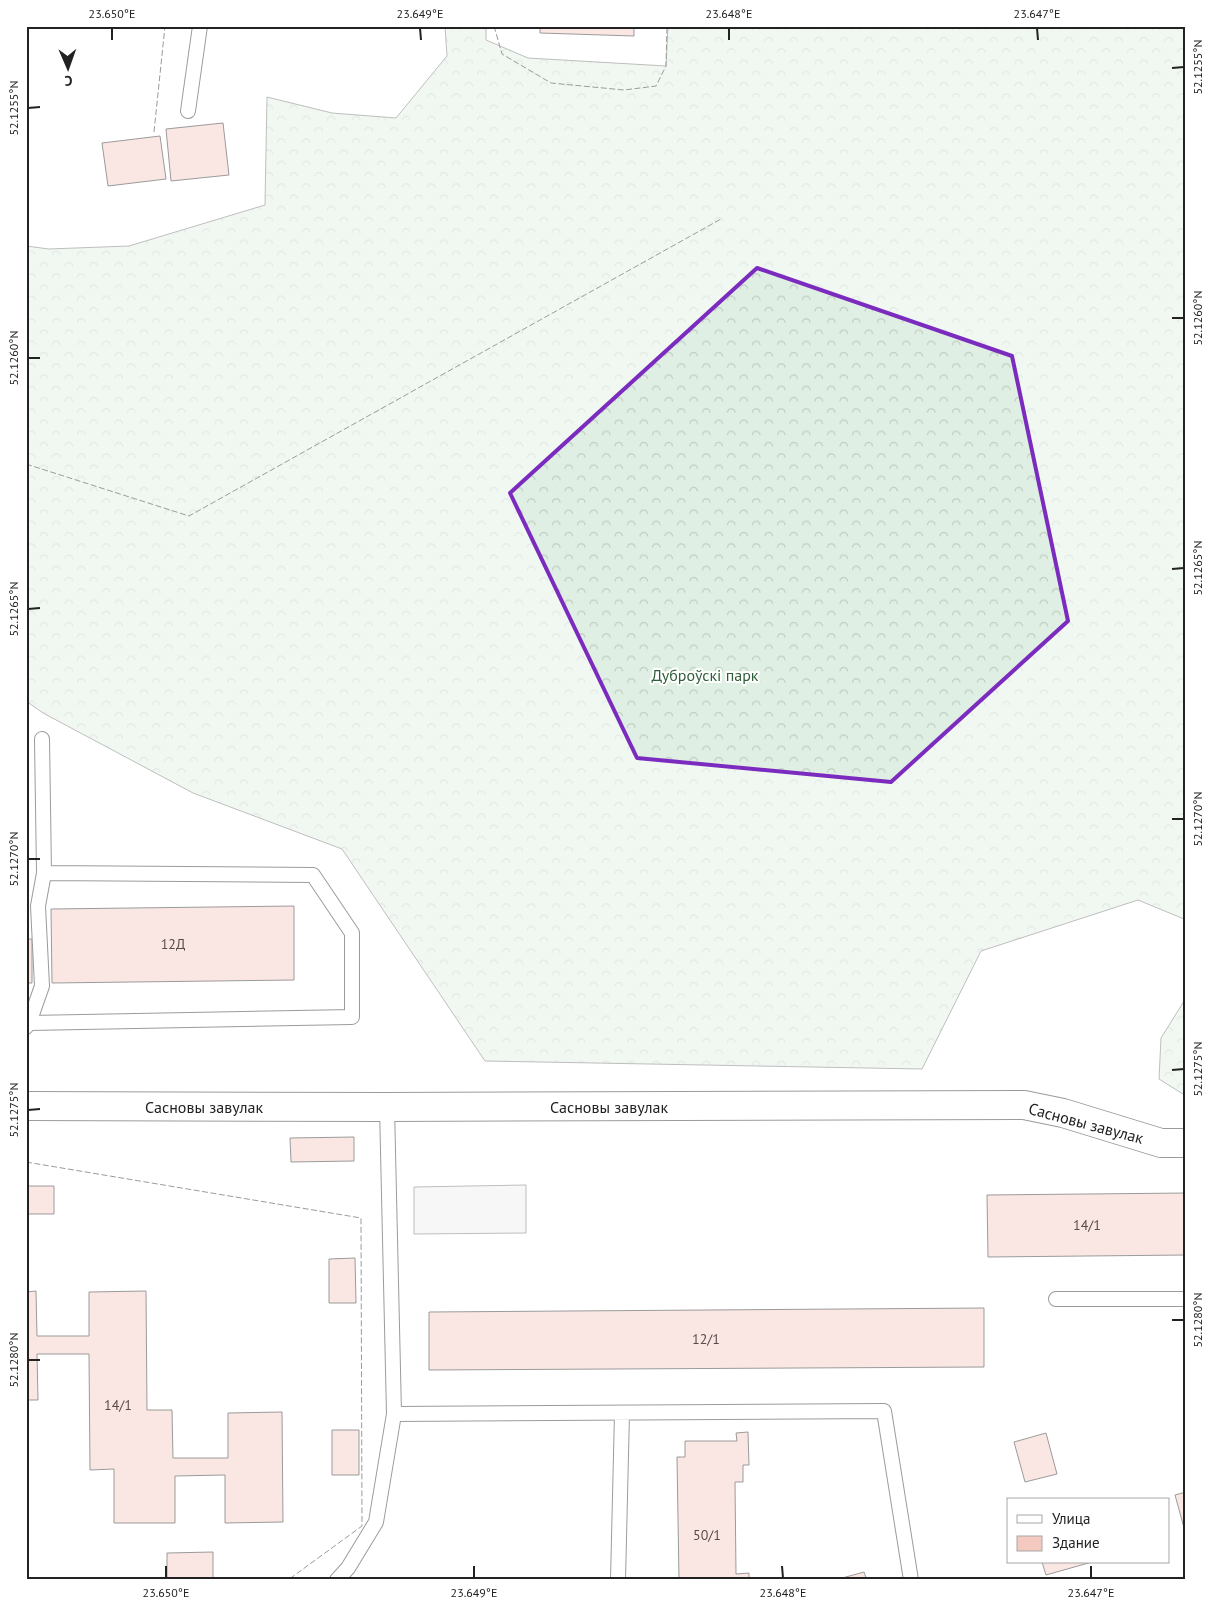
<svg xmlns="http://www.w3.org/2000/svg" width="1212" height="1606" viewBox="0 0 1212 1606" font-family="'PT Sans',sans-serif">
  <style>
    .forest { fill: url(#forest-crowns); stroke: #6f6f6f }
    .parking { fill: #ededed; stroke: #6f6f6f }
    .building { fill: #f3c9c0; stroke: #222 }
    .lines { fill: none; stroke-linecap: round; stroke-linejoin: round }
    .lane-casing { stroke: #222; stroke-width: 16 }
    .street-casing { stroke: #222; stroke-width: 30 }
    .lane { stroke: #fff; stroke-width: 14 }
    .street { stroke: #fff; stroke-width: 28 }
    .fence { stroke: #222; stroke-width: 1; stroke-dasharray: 6 2.5; stroke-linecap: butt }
    .marked { fill: none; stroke: #7b2cbf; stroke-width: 4; stroke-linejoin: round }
    .ticks { fill: none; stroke: #222; stroke-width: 2 }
    .labels { text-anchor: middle; stroke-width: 4; stroke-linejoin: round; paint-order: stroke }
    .number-label { font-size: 14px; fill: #564c4a }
    .park-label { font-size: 16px; fill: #2f5e38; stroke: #fff }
    .street-label { font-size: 16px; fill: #222; stroke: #fff }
    .neatline { fill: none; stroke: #222; stroke-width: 2 }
    .ticks-label { font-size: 12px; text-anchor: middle; fill: #222 }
  </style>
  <defs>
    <pattern id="forest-crowns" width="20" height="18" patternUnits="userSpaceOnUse" patternTransform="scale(1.25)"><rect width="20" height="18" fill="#e0efe3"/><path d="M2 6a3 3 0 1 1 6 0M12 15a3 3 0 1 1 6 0" fill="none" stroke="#c0cdc2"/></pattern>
  </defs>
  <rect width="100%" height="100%" fill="#fff"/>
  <path class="forest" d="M 445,26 L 486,26 L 486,40 L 528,58 L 666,66 L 668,26 L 1186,26 L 1186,922 L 1184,919 L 1138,900 L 981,951 L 922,1069 L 485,1061 L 342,849 L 193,793 L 43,713 L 26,701 L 26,246 L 49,249 L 129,246 L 265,205 L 267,97 L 332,113 L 396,118 L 447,56 Z
    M 1186,998 L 1186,1096 L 1159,1079 L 1161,1038 Z"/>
  <path class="parking" d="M 526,1185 L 526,1233 L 414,1234 L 414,1187 Z"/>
  <path class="building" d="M 540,26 L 634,26 L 634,36 L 540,33 Z
    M 223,123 L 229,175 L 171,181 L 166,129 Z
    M 160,136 L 166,179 L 108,186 L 102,143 Z
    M 294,906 L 294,980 L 52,983 L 51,909 Z
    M 26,939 L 32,939 L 32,983 L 26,983 Z
    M 354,1137 L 354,1161 L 291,1162 L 290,1138 Z
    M 26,1186 L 54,1186 L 54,1214 L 26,1214 Z
    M 1186,1193 L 1186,1255 L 988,1257 L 987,1195 Z
    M 355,1258 L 356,1303 L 329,1303 L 329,1259 Z
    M 36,1291 L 37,1336 L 89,1336 L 89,1292 L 146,1291 L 147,1410 L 172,1410 L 173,1458 L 228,1458 L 228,1413 L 282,1412 L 283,1522 L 225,1523 L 225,1475 L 175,1476 L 175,1523 L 114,1523 L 114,1469 L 90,1470 L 89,1354 L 37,1354 L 38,1400 L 26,1400 L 26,1292 Z
    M 984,1308 L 984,1367 L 429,1370 L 429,1312 Z
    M 332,1430 L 359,1430 L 359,1475 L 332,1475 Z
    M 748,1432 L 749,1465 L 743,1465 L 743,1482 L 735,1482 L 736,1574 L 749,1573 L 749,1580 L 679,1580 L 677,1457 L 685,1457 L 685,1441 L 737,1441 L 736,1433 Z
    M 1046,1433 L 1057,1474 L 1025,1482 L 1014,1442 Z
    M 1186,1492 L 1186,1535 L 1175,1495 Z
    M 213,1552 L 213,1580 L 167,1580 L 167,1553 Z
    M 1042,1562 L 1092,1562 L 1046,1575 Z
    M 864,1572 L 867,1580 L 835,1580 Z"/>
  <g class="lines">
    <defs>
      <path id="lane" d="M 188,111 L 200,26
        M 42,739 L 44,873
        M 26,1027 L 29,1023 L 352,1017 L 352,933 L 313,875 L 44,873 L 38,906 L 42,986 L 29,1023
        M 387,1107 L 394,1414 L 884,1411 L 911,1580
        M 1056,1299 L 1186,1299
        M 337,1580 L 348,1568 L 376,1522 L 394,1414
        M 618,1580 L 622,1413"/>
      <path id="street" d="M 26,1106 L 387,1107 L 1024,1105 L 1063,1113 L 1161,1143 L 1186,1143"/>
    </defs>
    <use href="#lane" class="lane-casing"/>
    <use href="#street" class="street-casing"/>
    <use href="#lane" class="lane"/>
    <use href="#street" class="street"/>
    <path class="fence" d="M 494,26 L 502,54 L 551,83 L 624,90 L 656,86 L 666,66 L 667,26
      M 154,132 L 165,26
      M 26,464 L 189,516 L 721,219
      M 26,1162 L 361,1218 L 362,1526 L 288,1580"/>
  </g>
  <path d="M0 0H1212V1606H0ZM 757,268 L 1012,356 L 1068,621 L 891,782 L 637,758 L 510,493 Z" fill="#fff" fill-opacity=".55" fill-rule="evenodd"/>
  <path class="marked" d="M 757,268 L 1012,356 L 1068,621 L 891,782 L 637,758 L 510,493 Z"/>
  <path class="ticks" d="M 112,28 L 112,40M 420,28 L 421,40M 729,28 L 729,40M 1037,28 L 1038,40M 1172,68 L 1184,67M 28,108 L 40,107M 1172,318 L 1184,318M 28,358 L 40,358M 1172,569 L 1184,568M 28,609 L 40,608M 1172,819 L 1184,819M 28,859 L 40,859M 1172,1070 L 1184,1069M 28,1110 L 40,1109M 1172,1320 L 1184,1320M 28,1360 L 40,1360M 166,1566 L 166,1578M 474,1566 L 474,1578M 782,1566 L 783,1578M 1091,1566 L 1091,1578"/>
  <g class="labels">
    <g class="number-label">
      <text x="173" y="949">12Д</text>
      <text x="1087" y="1230">14/1</text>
      <text x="706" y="1344">12/1</text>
      <text x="118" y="1410">14/1</text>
      <text x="707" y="1540">50/1</text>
    </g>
    <g class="park-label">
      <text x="705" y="681">Дуброўскі парк</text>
    </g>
    <g class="street-label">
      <text x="204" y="1113">Сасновы завулак</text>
      <text x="609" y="1113">Сасновы завулак</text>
      <text transform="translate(1086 1123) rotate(15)" y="6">Сасновы завулак</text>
    </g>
  </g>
  <rect width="1212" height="1606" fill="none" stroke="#ffffff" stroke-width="55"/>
  <rect x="1007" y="1498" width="162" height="65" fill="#ffffff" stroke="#a7a7a7"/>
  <rect x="1017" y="1515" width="25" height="8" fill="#ffffff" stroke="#a7a7a7"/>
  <text x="1052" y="1524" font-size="15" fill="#222222">Улица</text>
  <rect x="1017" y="1536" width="25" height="15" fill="#f3c9c0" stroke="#a7a7a7"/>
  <text x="1052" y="1548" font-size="15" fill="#222222">Здание</text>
  <g transform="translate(68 68) rotate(178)" stroke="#ffffff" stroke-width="4" paint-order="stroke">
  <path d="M0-4L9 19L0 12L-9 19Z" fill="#222222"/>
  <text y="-8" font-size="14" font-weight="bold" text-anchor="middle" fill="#222222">С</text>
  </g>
  <rect x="28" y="28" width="1156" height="1550" class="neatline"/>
  <g class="ticks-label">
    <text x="112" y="18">23.650°E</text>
    <text x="420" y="18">23.649°E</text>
    <text x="729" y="18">23.648°E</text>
    <text x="1037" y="18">23.647°E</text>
    <text transform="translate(1198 67) rotate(-90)" y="4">52.1255°N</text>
    <text transform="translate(14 108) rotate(-90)" y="4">52.1255°N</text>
    <text transform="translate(1198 318) rotate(-90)" y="4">52.1260°N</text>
    <text transform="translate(14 358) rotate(-90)" y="4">52.1260°N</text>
    <text transform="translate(1198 568) rotate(-90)" y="4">52.1265°N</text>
    <text transform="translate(14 609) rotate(-90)" y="4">52.1265°N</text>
    <text transform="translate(1198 819) rotate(-90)" y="4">52.1270°N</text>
    <text transform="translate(14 859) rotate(-90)" y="4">52.1270°N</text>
    <text transform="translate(1198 1069) rotate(-90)" y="4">52.1275°N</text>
    <text transform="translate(14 1110) rotate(-90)" y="4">52.1275°N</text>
    <text transform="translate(1198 1320) rotate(-90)" y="4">52.1280°N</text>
    <text transform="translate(14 1360) rotate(-90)" y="4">52.1280°N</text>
    <text x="166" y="1597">23.650°E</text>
    <text x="474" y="1597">23.649°E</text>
    <text x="783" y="1597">23.648°E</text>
    <text x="1091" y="1597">23.647°E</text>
  </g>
</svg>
